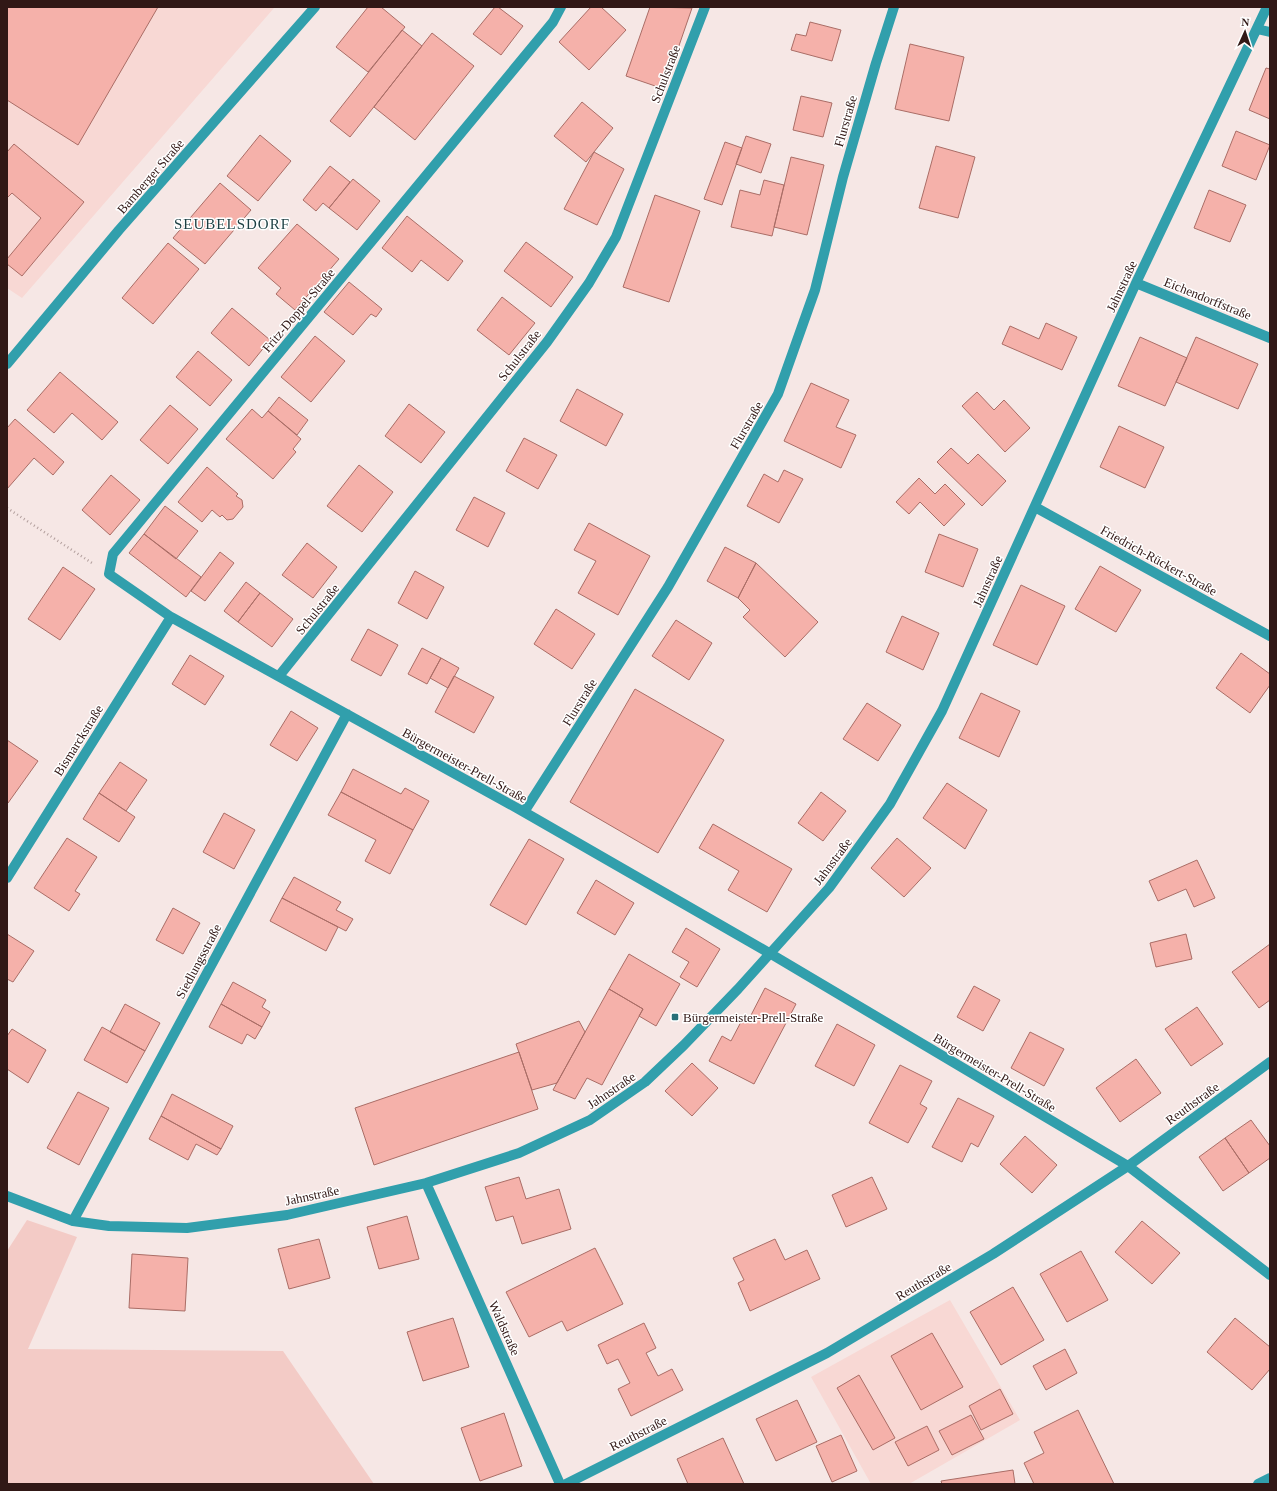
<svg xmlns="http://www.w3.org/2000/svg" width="1277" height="1491" viewBox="0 0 1277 1491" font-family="'Times New Roman',serif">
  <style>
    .built { fill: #f8d8d4 }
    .green { fill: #f3cbc6 }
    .building { fill: #f5b1aa; stroke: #aa6d66 }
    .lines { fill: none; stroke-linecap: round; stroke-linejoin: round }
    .path { stroke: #b3a09e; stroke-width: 2.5; stroke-dasharray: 1 3; stroke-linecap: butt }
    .minor { stroke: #319fac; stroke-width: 10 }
    .poi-dot { fill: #277079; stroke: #fff; stroke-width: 1.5 }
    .labels { text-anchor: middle; stroke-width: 3; stroke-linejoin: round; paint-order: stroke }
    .street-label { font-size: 13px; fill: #311816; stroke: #fff }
    .poi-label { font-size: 13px; fill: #311816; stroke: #fff; text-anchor: start }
    .quarter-label { font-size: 15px; letter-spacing: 1px; fill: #1c3e42; stroke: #fff }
  </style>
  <rect width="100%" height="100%" fill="#f6e7e5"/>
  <path class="built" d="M 7,7 L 274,8 L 22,298 L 7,288 Z
    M 950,1300 L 1020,1420 L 909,1484 L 871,1484 L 811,1377 Z"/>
  <path class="green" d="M 27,1220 L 77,1237 L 28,1349 L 283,1351 L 374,1484 L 7,1484 L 7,1251 Z"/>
  <path class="building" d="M 7,7 L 158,7 L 78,145 L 7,100 Z
    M 368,7 L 381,7 L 405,27 L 368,72 L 336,47 Z
    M 495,7 L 498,7 L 523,26 L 501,55 L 473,34 Z
    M 591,7 L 601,7 L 626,30 L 589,70 L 559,42 Z
    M 650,7 L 692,8 L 664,89 L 626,76 Z
    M 810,22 L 841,30 L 832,61 L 791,50 L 796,34 L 806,36 Z
    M 402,30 L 422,46 L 350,137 L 330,121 Z
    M 432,33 L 474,66 L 415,140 L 374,107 Z
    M 910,44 L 964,57 L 949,121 L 895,109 Z
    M 1266,68 L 1270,69 L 1270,119 L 1249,110 Z
    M 801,96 L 832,103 L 823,137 L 793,130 Z
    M 582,102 L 613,128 L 586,162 L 554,136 Z
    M 1236,131 L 1270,145 L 1256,180 L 1222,166 Z
    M 260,135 L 291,161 L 258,201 L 227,176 Z
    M 746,136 L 771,144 L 761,173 L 736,164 Z
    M 725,142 L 742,148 L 722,205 L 704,199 Z
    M 14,144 L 84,202 L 22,276 L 7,264 L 7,259 L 41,218 L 12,193 L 7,198 L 7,152 Z
    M 936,146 L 975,157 L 958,218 L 919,208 Z
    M 594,152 L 624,169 L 597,225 L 564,209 Z
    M 791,157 L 824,165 L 807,235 L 774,227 Z
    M 330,166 L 350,182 L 329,208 L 323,203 L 316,211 L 303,200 Z
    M 353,179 L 380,201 L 357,230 L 329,208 Z
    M 764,180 L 784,185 L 772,236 L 731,227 L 740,190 L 760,195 Z
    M 220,183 L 251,210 L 205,264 L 173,238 Z
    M 1209,190 L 1246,205 L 1230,242 L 1194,228 Z
    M 655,195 L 700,211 L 669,302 L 623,287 Z
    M 407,216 L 463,261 L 448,281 L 421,260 L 412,272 L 382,248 Z
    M 297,224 L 339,259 L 295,310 L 276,294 L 281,288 L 258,268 Z
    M 526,242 L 573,277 L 551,307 L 504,271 Z
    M 168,243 L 199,269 L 153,324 L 122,298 Z
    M 349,282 L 382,309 L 376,317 L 371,314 L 353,335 L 324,312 Z
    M 502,297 L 535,323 L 509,355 L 477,330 Z
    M 232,308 L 270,340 L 249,366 L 211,333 Z
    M 1046,323 L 1077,337 L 1062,370 L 1002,344 L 1010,326 L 1039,339 Z
    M 315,336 L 345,361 L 311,402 L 281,377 Z
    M 1140,337 L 1187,358 L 1165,406 L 1118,386 Z
    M 1196,337 L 1258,364 L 1238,409 L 1176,382 Z
    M 198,351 L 232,380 L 210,406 L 176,377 Z
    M 60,372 L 118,422 L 102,440 L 72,413 L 54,433 L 27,410 Z
    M 811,383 L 849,400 L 836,427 L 856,435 L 841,468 L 784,441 Z
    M 577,389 L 623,414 L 606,446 L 560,421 Z
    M 977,392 L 994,410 L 1004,400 L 1030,428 L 1005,452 L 962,406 Z
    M 279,397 L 308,420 L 297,435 L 268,411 Z
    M 409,404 L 445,432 L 421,463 L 385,436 Z
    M 170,405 L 198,429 L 168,464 L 140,440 Z
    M 252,409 L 262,418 L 268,411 L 301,439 L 293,449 L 296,452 L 273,479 L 226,439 Z
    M 15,419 L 64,462 L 53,475 L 34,458 L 7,489 L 7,428 Z
    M 1119,426 L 1164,447 L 1145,488 L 1100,467 Z
    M 524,438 L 557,455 L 538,489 L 506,471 Z
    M 951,448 L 968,464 L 978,454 L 1006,481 L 982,506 L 937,462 Z
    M 359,465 L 393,492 L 362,532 L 327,506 Z
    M 207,467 L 238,494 L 236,496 L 242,500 L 243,507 L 233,519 L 227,520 L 222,515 L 220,517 L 212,510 L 202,522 L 178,502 Z
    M 784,470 L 803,479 L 779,523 L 747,506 L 764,474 L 778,482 Z
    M 111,475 L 140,500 L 110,535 L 82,510 Z
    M 919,478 L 935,494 L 945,484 L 965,504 L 944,526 L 920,502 L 909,514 L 896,502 Z
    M 474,497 L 505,513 L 488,547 L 456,530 Z
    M 165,506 L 198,531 L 176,559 L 144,534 Z
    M 589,523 L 650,556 L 618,615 L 578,593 L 596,561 L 574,550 Z
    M 144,534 L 201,577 L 186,597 L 129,553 Z
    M 939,534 L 978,549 L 963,587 L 925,572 Z
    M 307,543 L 337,567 L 313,598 L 282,575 Z
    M 725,547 L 756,563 L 738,598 L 707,581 Z
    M 220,552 L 234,563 L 205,601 L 191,591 Z
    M 756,563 L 818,622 L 785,657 L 743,617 L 750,610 L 738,598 Z
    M 1100,566 L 1141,590 L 1116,632 L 1075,609 Z
    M 63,567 L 95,589 L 60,640 L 28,619 Z
    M 415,571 L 444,587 L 427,619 L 398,603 Z
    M 246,582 L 260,593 L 238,622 L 224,611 Z
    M 1021,585 L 1065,606 L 1037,665 L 993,645 Z
    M 260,593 L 293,619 L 272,647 L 238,622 Z
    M 556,609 L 595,634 L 572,669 L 534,644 Z
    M 902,616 L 939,633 L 923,670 L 886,652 Z
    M 676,620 L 712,643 L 689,680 L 652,656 Z
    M 368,629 L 398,645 L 381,676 L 351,660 Z
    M 422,648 L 441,658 L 427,684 L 408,674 Z
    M 1241,653 L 1270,674 L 1270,685 L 1250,713 L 1216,688 Z
    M 190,655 L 224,676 L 205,705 L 172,684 Z
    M 441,658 L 459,668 L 448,688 L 430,678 Z
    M 454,676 L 494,697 L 474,733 L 435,712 Z
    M 635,689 L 724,740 L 658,853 L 570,802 Z
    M 981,693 L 1020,711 L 999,757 L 959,738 Z
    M 867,703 L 901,725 L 878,761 L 843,739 Z
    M 291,711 L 318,728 L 297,761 L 270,745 Z
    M 7,740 L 38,761 L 8,803 L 7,803 Z
    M 120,762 L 147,780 L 126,811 L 99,793 Z
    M 353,769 L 401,794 L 405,788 L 429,801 L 413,830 L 341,792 Z
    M 947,783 L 987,810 L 965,849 L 923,818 Z
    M 341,792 L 413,830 L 390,874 L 365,861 L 376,840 L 328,815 Z
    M 821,792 L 846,811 L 823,841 L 798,823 Z
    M 99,793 L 135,817 L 119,842 L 83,819 Z
    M 224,813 L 255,830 L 234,869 L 203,852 Z
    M 713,824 L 792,869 L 767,912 L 728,890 L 739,871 L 699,848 Z
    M 67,838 L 97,857 L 75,891 L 80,894 L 69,911 L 34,888 Z
    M 897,838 L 931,868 L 904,897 L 871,868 Z
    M 529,839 L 564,859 L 526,925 L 490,905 Z
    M 1197,860 L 1215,898 L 1194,907 L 1186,889 L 1158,901 L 1149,881 Z
    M 294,877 L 341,902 L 336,910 L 353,919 L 346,931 L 282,898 Z
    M 596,880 L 634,903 L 615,935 L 577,913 Z
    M 282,898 L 338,927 L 326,951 L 270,921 Z
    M 173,908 L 200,923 L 183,954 L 156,940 Z
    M 686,928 L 720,949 L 697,987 L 680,977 L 689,962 L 672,952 Z
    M 7,934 L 34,951 L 13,982 L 7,979 Z
    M 1186,934 L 1192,959 L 1156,967 L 1150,943 Z
    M 1270,944 L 1270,1000 L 1259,1008 L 1232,972 Z
    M 629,954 L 680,984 L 656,1026 L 639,1016 L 643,1009 L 609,989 Z
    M 233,982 L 266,1000 L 262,1007 L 270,1012 L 262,1027 L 221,1004 Z
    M 974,986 L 1000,1000 L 983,1031 L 957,1017 Z
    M 765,988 L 796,1004 L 754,1084 L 709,1061 L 722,1036 L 731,1041 L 743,1018 L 748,1021 Z
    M 609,989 L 643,1009 L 602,1085 L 587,1078 L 575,1099 L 553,1090 Z
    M 125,1004 L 160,1023 L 145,1051 L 110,1032 Z
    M 221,1004 L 262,1027 L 255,1039 L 247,1034 L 242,1044 L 209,1027 Z
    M 1197,1007 L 1223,1044 L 1191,1066 L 1165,1029 Z
    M 579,1021 L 585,1032 L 557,1083 L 532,1090 L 516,1044 Z
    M 837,1024 L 875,1045 L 854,1086 L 815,1066 Z
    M 102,1027 L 145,1051 L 127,1083 L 84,1060 Z
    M 12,1029 L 46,1050 L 28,1083 L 7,1069 L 7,1036 Z
    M 1030,1032 L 1064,1049 L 1044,1086 L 1011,1068 Z
    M 519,1052 L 538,1109 L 374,1165 L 355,1108 Z
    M 1136,1059 L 1161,1093 L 1120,1122 L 1096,1088 Z
    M 692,1063 L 718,1088 L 692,1116 L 665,1091 Z
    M 900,1065 L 932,1081 L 920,1104 L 927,1108 L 908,1143 L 869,1123 Z
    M 78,1092 L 109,1108 L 79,1165 L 47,1148 Z
    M 172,1094 L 233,1126 L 221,1149 L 161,1116 Z
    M 958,1098 L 994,1116 L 978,1147 L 971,1143 L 962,1162 L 932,1147 Z
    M 161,1116 L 221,1149 L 217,1155 L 196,1144 L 188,1160 L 149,1139 Z
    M 1251,1120 L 1270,1146 L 1270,1158 L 1249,1173 L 1225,1138 Z
    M 1025,1136 L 1057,1165 L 1032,1193 L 1000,1164 Z
    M 1225,1138 L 1249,1173 L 1223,1191 L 1199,1157 Z
    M 519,1177 L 526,1199 L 559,1189 L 571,1229 L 522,1244 L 513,1216 L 496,1221 L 485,1187 Z
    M 872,1177 L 887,1209 L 846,1227 L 832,1195 Z
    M 407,1216 L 419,1259 L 379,1269 L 367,1227 Z
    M 1142,1221 L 1180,1253 L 1152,1284 L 1115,1252 Z
    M 319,1239 L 330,1278 L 289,1289 L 278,1249 Z
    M 775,1239 L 785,1260 L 807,1250 L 820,1279 L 750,1311 L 738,1283 L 744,1280 L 733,1258 Z
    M 595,1248 L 623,1304 L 567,1331 L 562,1321 L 529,1337 L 506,1292 Z
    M 1081,1251 L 1108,1300 L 1067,1322 L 1040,1274 Z
    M 132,1254 L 188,1258 L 185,1311 L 129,1308 Z
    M 1013,1287 L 1044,1340 L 1001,1365 L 970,1312 Z
    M 453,1318 L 469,1367 L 423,1381 L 407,1332 Z
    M 1235,1318 L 1270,1347 L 1270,1369 L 1252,1390 L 1207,1352 Z
    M 644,1323 L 656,1348 L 646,1353 L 658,1376 L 672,1369 L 683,1390 L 631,1416 L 618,1389 L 630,1383 L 618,1359 L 607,1364 L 598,1345 Z
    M 932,1333 L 963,1387 L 921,1410 L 891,1356 Z
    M 1065,1349 L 1077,1373 L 1046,1390 L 1033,1366 Z
    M 859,1375 L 895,1438 L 873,1450 L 837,1388 Z
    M 1000,1389 L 1013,1414 L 981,1430 L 969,1406 Z
    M 797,1400 L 817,1442 L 776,1461 L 756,1419 Z
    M 1078,1410 L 1114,1484 L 1034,1484 L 1024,1463 L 1044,1453 L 1034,1432 Z
    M 504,1413 L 522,1466 L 480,1481 L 461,1428 Z
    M 971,1415 L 984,1439 L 952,1455 L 939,1431 Z
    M 927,1426 L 939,1450 L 908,1466 L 895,1442 Z
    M 841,1435 L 857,1471 L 832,1482 L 816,1446 Z
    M 723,1438 L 744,1484 L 688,1484 L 677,1459 Z
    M 1013,1470 L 1015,1484 L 942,1484 L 941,1481 Z"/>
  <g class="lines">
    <path class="path" d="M 7,508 L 92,563"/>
    <path class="minor" d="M 561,7 L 553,22 L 113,554 L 109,574 L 171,617 L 524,812 L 771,954 L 1128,1166 L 1270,1275
      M 1257,29 L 1270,32
      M 1136,283 L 1270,338
      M 7,364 L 119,230 L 315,7
      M 1035,507 L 1270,636
      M 279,676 L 547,342 L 589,283 L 616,237 L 705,7
      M 524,812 L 668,587 L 778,394 L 815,290 L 843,177 L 876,63 L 894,7
      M 7,878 L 171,617
      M 426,1183 L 560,1484
      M 7,1196 L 73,1221 L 109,1226 L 187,1228 L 287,1215 L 426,1183 L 519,1153 L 590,1120 L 645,1082 L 684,1045 L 738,989 L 829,888 L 890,804 L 942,711 L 1136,283 L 1267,7
      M 73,1221 L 347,714
      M 566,1484 L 827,1353 L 993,1254 L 1128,1166 L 1270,1062
      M 1258,1484 L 1270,1478"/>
  </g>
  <rect class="poi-dot" x="671" y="1013" width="8" height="8" rx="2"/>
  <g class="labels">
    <g class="street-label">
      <text transform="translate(665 74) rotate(-69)" y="5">Schulstraße</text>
      <text transform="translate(845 121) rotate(-74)" y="5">Flurstraße</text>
      <text transform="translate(150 176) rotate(-49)" y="5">Bamberger Straße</text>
      <text transform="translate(1121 286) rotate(-65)" y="5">Jahnstraße</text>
      <text transform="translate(1208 298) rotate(22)" y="5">Eichendorffstraße</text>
      <text transform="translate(298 310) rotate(-50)" y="5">Fritz-Doppel-Straße</text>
      <text transform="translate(519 355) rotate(-52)" y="5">Schulstraße</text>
      <text transform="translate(746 425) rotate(-60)" y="5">Flurstraße</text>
      <text transform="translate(1159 560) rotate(29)" y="5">Friedrich-Rückert-Straße</text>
      <text transform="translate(987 581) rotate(-66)" y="5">Jahnstraße</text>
      <text transform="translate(317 609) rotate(-51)" y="5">Schulstraße</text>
      <text transform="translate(579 702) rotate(-58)" y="5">Flurstraße</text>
      <text transform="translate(78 740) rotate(-58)" y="5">Bismarckstraße</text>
      <text transform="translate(465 765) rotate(29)" y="5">Bürgermeister-Prell-Straße</text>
      <text transform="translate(832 861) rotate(-53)" y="5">Jahnstraße</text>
      <text transform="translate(198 961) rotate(-62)" y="5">Siedlungsstraße</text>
      <text transform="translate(995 1072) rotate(31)" y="5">Bürgermeister-Prell-Straße</text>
      <text transform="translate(611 1090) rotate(-34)" y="5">Jahnstraße</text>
      <text transform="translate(1192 1103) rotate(-36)" y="5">Reuthstraße</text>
      <text transform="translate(312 1195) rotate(-12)" y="5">Jahnstraße</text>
      <text transform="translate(923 1281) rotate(-31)" y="5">Reuthstraße</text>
      <text transform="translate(505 1328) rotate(66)" y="5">Waldstraße</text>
      <text transform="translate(638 1433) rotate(-27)" y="5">Reuthstraße</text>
    </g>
    <g class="poi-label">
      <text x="683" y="1022">Bürgermeister-Prell-Straße</text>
    </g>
    <g class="quarter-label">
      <text x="232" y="229">SEUBELSDORF</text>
    </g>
  </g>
  <rect width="1277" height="1491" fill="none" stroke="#311816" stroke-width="16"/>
  <g transform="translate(1245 32) rotate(3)" stroke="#ffffff" stroke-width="3" paint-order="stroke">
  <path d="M0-3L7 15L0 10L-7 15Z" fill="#311816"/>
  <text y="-6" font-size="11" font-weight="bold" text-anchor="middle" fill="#311816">N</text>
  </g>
</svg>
